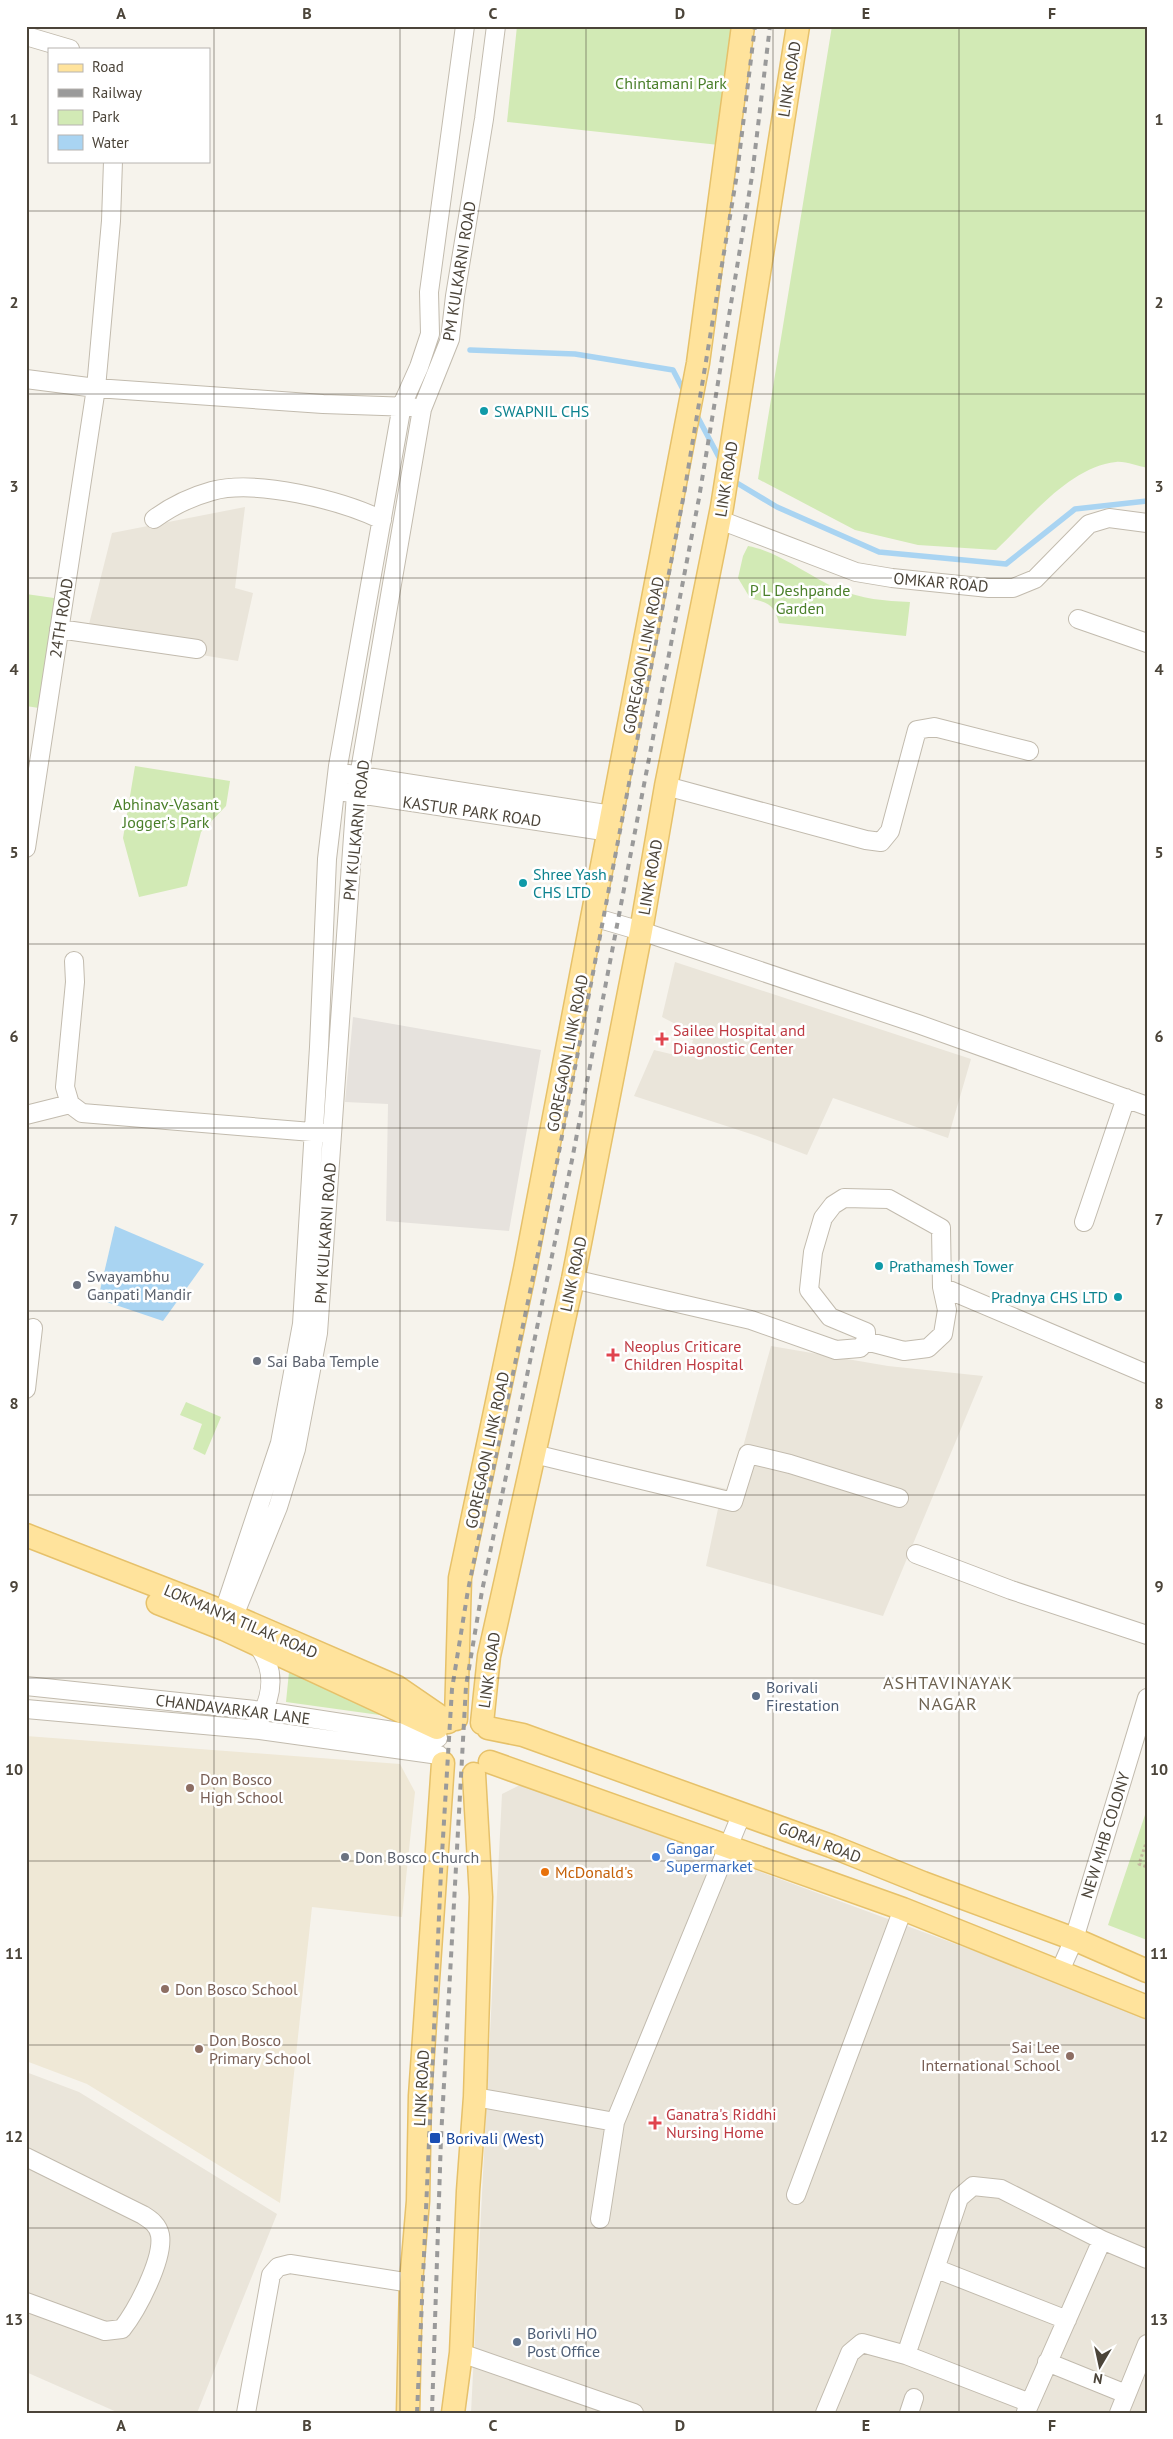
<svg xmlns="http://www.w3.org/2000/svg" width="1173" height="2439" viewBox="0 0 1173 2439" font-family="'PT Sans',sans-serif">
  <style>
    .residential { fill: #eae5da }
    .industrial { fill: #e6e2dd }
    .education { fill: #efe8d6 }
    .green { fill: #d2eab5 }
    .water { fill: #a9d4f2 }
    .lines { fill: none; stroke-linecap: round; stroke-linejoin: round }
    .stream { stroke: #a9d4f2; stroke-width: 5.5 }
    .minor-casing { stroke: #c2bbae; stroke-width: 20 }
    .major-casing { stroke: #e6c16a; stroke-width: 25 }
    .path { stroke: #c4b79f; stroke-width: 3; stroke-dasharray: 2.5 2.5; stroke-linecap: butt }
    .minor { stroke: #fff; stroke-width: 18 }
    .major { stroke: #ffe39c; stroke-width: 22 }
    .rail { stroke: #9a9a9a; stroke-width: 4; stroke-dasharray: 6 6; stroke-linecap: butt }
    .grid { fill: none; stroke: #4b4439; stroke-width: 1; stroke-opacity: 0.55 }
    .culture-dot { fill: #0f9aa8; stroke: #fff; stroke-width: 2 }
    .health-dot { fill: #e0444e; stroke: #fff; stroke-width: 2 }
    .worship-dot { fill: #6b7280; stroke: #fff; stroke-width: 2 }
    .service-dot { fill: #5c6f8a; stroke: #fff; stroke-width: 2 }
    .education-dot { fill: #8d6e63; stroke: #fff; stroke-width: 2 }
    .shop-dot { fill: #3f7fe0; stroke: #fff; stroke-width: 2 }
    .food-dot { fill: #e8710a; stroke: #fff; stroke-width: 2 }
    .transit-dot { fill: #1a4fb4; stroke: #fff; stroke-width: 2 }
    .labels { text-anchor: middle; stroke-width: 5; stroke-linejoin: round; paint-order: stroke }
    .street-label { font-size: 16px; fill: #4b4439; stroke: #fff }
    .park-label { font-size: 16px; fill: #4a7f2a; stroke: #fff }
    .culture-label { font-size: 16px; fill: #0d838f; stroke: #fff; text-anchor: start }
    .health-label { font-size: 16px; fill: #be3a42; stroke: #fff; text-anchor: start }
    .worship-label { font-size: 16px; fill: #5b616d; stroke: #fff; text-anchor: start }
    .service-label { font-size: 16px; fill: #4e5e75; stroke: #fff; text-anchor: start }
    .education-label { font-size: 16px; fill: #785e54; stroke: #fff; text-anchor: start }
    .shop-label { font-size: 16px; fill: #366cbe; stroke: #fff; text-anchor: start }
    .food-label { font-size: 16px; fill: #c56008; stroke: #fff; text-anchor: start }
    .transit-label { font-size: 16px; fill: #164399; stroke: #fff; text-anchor: start }
    .neighbourhood-label { font-size: 18px; letter-spacing: 1px; fill: #6e6250; stroke: #fff }
    .neatline { fill: none; stroke: #4b4439; stroke-width: 2 }
    .grid-label { font-size: 16px; text-anchor: middle; font-weight: bold; fill: #4b4439 }
  </style>
  <rect width="100%" height="100%" fill="#f6f3ec"/>
  <path class="residential" d="M 245,507 L 235,588 L 253,593 L 238,661 L 86,636 L 112,533 Z
    M 675,962 L 971,1059 L 948,1138 L 833,1098 L 807,1155 L 757,1136 L 634,1096 L 654,1050 L 675,1055 L 676,1047 L 690,1052 L 693,1040 L 686,1038 L 685,1029 L 662,1017 Z
    M 771,1346 L 888,1366 L 983,1376 L 883,1616 L 706,1566 L 719,1504 L 582,1471 L 586,1457 L 731,1490 Z
    M 522,1784 L 1059,1982 L 1147,2019 L 1147,2413 L 471,2413 L 502,1794 Z
    M 26,2072 L 79,2092 L 277,2214 L 197,2413 L 119,2413 L 26,2372 Z"/>
  <path class="industrial" d="M 353,1017 L 541,1050 L 509,1231 L 386,1221 L 388,1104 L 345,1102 Z"/>
  <path class="education" d="M 26,1736 L 400,1764 L 415,1792 L 402,1917 L 312,1907 L 280,2203 L 87,2084 L 26,2061 Z"/>
  <path class="green" d="M 517,26 L 739,26 L 719,145 L 507,122 Z
    M 832,26 L 1147,26 L 1147,468 C 1138,466 1125,461 1116,462 C 1069,467 1029,519 996,550 L 918,545 L 855,530 L 758,479 Z
    M 748,546 C 780,552 808,576 838,589 C 861,599 885,601 910,602 L 906,636 L 779,623 C 774,604 768,603 750,598 L 738,578 L 743,556 Z
    M 26,594 L 61,599 L 39,708 L 26,706 Z
    M 135,766 L 230,781 L 226,806 L 201,832 L 187,886 L 139,897 L 123,838 Z
    M 186,1402 L 221,1417 L 205,1455 L 193,1449 L 202,1424 L 180,1415 Z
    M 289,1672 L 394,1717 L 286,1702 Z
    M 1147,1809 L 1147,1940 L 1108,1925 Z"/>
  <path class="water" d="M 115,1226 L 204,1264 L 163,1321 L 98,1299 Z"/>
  <g class="lines">
    <path class="stream" d="M 470,350 L 575,354 L 673,370 L 685,393
      M 695,412 L 721,461
      M 732,480 L 777,507 L 879,552 L 1006,564 L 1075,509 L 1147,501"/>
    <defs>
      <path id="minor" d="M 26,36 L 70,49
        M 26,379 L 96,388 L 323,404 L 412,407
        M 154,519 C 172,506 190,497 212,491 C 256,479 341,500 382,520
        M 720,520 L 856,572 L 892,578 L 989,588 L 1013,588 L 1035,579 L 1089,524 L 1109,518 L 1147,523
        M 1078,619 L 1147,643
        M 59,629 L 197,649
        M 348,774 L 612,815
        M 666,786 L 866,840 L 881,842 L 890,831 L 917,730 L 934,727 L 1029,751
        M 345,792 L 610,832
        M 26,848 L 96,388 L 111,221 L 113,161
        M 593,917 L 641,931 L 918,1024 L 1147,1106
        M 74,961 L 75,982 L 65,1087 L 70,1104 L 82,1113 L 324,1133
        M 26,1115 L 70,1104
        M 1084,1222 L 1126,1098
        M 573,1279 L 751,1320 L 836,1350 L 860,1348 L 866,1341 L 866,1332 L 830,1317 L 809,1290 L 813,1252 L 823,1218 L 833,1205 L 844,1198 L 889,1199 L 941,1228 L 942,1287 L 947,1310 L 943,1334 L 928,1348 L 904,1351 L 866,1341
        M 942,1287 L 1147,1374
        M 26,1389 L 33,1328
        M 534,1454 L 733,1502 L 748,1454 L 790,1464 L 899,1498
        M 916,1554 L 1011,1590 L 1147,1635
        M 222,1617 L 280,1443 L 302,1324 L 319,1047 L 327,859 L 338,766 L 402,405 L 419,367 L 430,334 L 429,292 L 465,26
        M 229,1628 L 278,1507 L 296,1449 L 318,1333 L 356,794 L 422,409 L 450,339 L 455,296 L 484,119 L 496,26
        M 258,1646 C 276,1670 273,1695 259,1720
        M 26,1686 L 264,1711 L 438,1738
        M 26,1709 L 260,1730 L 439,1755
        M 1060,1971 L 1074,1939 L 1147,1698
        M 475,2097 L 615,2122
        M 26,2157 L 143,2215 C 151,2220 158,2225 160,2235 C 164,2259 137,2310 122,2329 L 105,2331 L 26,2302
        M 796,2195 L 903,1909
        M 600,2219 L 615,2122 L 742,1813
        M 937,2269 L 1067,2320
        M 461,2353 L 634,2413
        M 906,2355 L 959,2198 L 973,2186 L 1001,2189 L 1102,2240
        M 1047,2362 L 1126,2394
        M 1026,2412 L 1102,2240 L 1147,2259
        M 246,2413 L 271,2275 L 278,2267 L 290,2264 L 411,2283
        M 825,2413 L 850,2353 L 862,2343 L 906,2355 L 1030,2403
        M 909,2413 L 914,2398
        M 1119,2413 L 1147,2344"/>
      <path id="major" d="M 26,1535 L 224,1612 L 397,1687 L 448,1722
        M 158,1603 L 224,1629 L 437,1728
        M 456,1719 L 460,1578 L 525,1269 L 698,363 L 743,26
        M 482,1723 L 489,1656 L 573,1279 L 641,931 L 666,786 L 722,507 L 798,26
        M 488,1728 L 523,1735 L 831,1846 L 923,1883 L 1074,1939 L 1147,1971
        M 490,1762 L 903,1909 L 1147,2007
        M 408,2413 L 411,2283 L 418,2201 L 420,2096 L 443,1763
        M 453,2413 L 461,2353 L 468,2191 L 475,2097 L 481,1897 L 474,1774"/>
    </defs>
    <use href="#minor" class="minor-casing"/>
    <use href="#major" class="major-casing"/>
    <path class="path" d="M 1147,1840 L 1139,1864 L 1147,1867"/>
    <use href="#minor" class="minor"/>
    <use href="#major" class="major"/>
    <path class="rail" d="M 417,2413 L 441,1871 L 452,1689 L 468,1590 L 558,1157 L 684,494 L 737,174 L 755,26
      M 432,2413 L 441,2138 L 466,1686 L 482,1591 L 572,1160 L 699,498 L 752,176 L 770,26"/>
  </g>
  <path class="grid" d="M 214,26 L 214,2413M 400,26 L 400,2413M 586,26 L 586,2413M 773,26 L 773,2413M 959,26 L 959,2413M 26,211 L 1147,211M 26,394 L 1147,394M 26,578 L 1147,578M 26,761 L 1147,761M 26,944 L 1147,944M 26,1128 L 1147,1128M 26,1311 L 1147,1311M 26,1495 L 1147,1495M 26,1678 L 1147,1678M 26,1861 L 1147,1861M 26,2045 L 1147,2045M 26,2228 L 1147,2228"/>
  <g class="culture-dot">
    <circle cx="484" cy="411" r="5"/>
    <circle cx="523" cy="883" r="5"/>
    <circle cx="879" cy="1266" r="5"/>
    <circle cx="1118" cy="1297" r="5"/>
  </g>
  <g class="health-dot">
    <path d="M659.5 1031.5h5v5h5v5h-5v5h-5v-5h-5v-5h5z"/>
    <path d="M610.5 1347.5h5v5h5v5h-5v5h-5v-5h-5v-5h5z"/>
    <path d="M652.5 2115.5h5v5h5v5h-5v5h-5v-5h-5v-5h5z"/>
  </g>
  <g class="worship-dot">
    <circle cx="77" cy="1285" r="5"/>
    <circle cx="257" cy="1361" r="5"/>
    <circle cx="345" cy="1857" r="5"/>
  </g>
  <g class="service-dot">
    <circle cx="756" cy="1696" r="5"/>
    <circle cx="517" cy="2342" r="5"/>
  </g>
  <g class="education-dot">
    <circle cx="190" cy="1788" r="5"/>
    <circle cx="165" cy="1989" r="5"/>
    <circle cx="199" cy="2049" r="5"/>
    <circle cx="1070" cy="2056" r="5"/>
  </g>
  <circle class="shop-dot" cx="656" cy="1857" r="5"/>
  <circle class="food-dot" cx="545" cy="1872" r="5"/>
  <rect class="transit-dot" x="429" y="2132" width="12" height="12" rx="2.5"/>
  <g class="labels">
    <g class="street-label">
      <text transform="translate(789 79) rotate(-81)" y="6">LINK ROAD</text>
      <text transform="translate(459 271) rotate(-81)" y="6">PM KULKARNI ROAD</text>
      <text transform="translate(726 479) rotate(-81)" y="6">LINK ROAD</text>
      <text transform="translate(941 582) rotate(5)" y="6">OMKAR ROAD</text>
      <text transform="translate(61 618) rotate(-81)" y="6">24TH ROAD</text>
      <text transform="translate(643 655) rotate(-79)" y="6">GOREGAON LINK ROAD</text>
      <text transform="translate(472 811) rotate(8)" y="6">KASTUR PARK ROAD</text>
      <text transform="translate(356 830) rotate(-84)" y="6">PM KULKARNI ROAD</text>
      <text transform="translate(650 877) rotate(-80)" y="6">LINK ROAD</text>
      <text transform="translate(567 1053) rotate(-79)" y="6">GOREGAON LINK ROAD</text>
      <text transform="translate(325 1233) rotate(-86)" y="6">PM KULKARNI ROAD</text>
      <text transform="translate(573 1274) rotate(-78)" y="6">LINK ROAD</text>
      <text transform="translate(487 1450) rotate(-78)" y="6">GOREGAON LINK ROAD</text>
      <text transform="translate(241 1621) rotate(23)" y="6">LOKMANYA TILAK ROAD</text>
      <text transform="translate(489 1670) rotate(-82)" y="6">LINK ROAD</text>
      <text transform="translate(233 1709) rotate(7)" y="6">CHANDAVARKAR LANE</text>
      <text transform="translate(1105 1835) rotate(-73)" y="6">NEW MHB COLONY</text>
      <text transform="translate(820 1842) rotate(21)" y="6">GORAI ROAD</text>
      <text transform="translate(421 2088) rotate(-87)" y="6">LINK ROAD</text>
    </g>
    <g class="park-label">
      <text x="671" y="89">Chintamani Park</text>
      <text x="800" y="596">P L Deshpande<tspan x="800" dy="18">Garden</tspan></text>
      <text x="166" y="810">Abhinav-Vasant<tspan x="166" dy="18">Jogger's Park</tspan></text>
    </g>
    <g class="culture-label">
      <text x="494" y="417">SWAPNIL CHS</text>
      <text x="533" y="880">Shree Yash<tspan x="533" dy="18">CHS LTD</tspan></text>
      <text x="889" y="1272">Prathamesh Tower</text>
      <text x="1108" y="1303" text-anchor="end">Pradnya CHS LTD</text>
    </g>
    <g class="health-label">
      <text x="673" y="1036">Sailee Hospital and<tspan x="673" dy="18">Diagnostic Center</tspan></text>
      <text x="624" y="1352">Neoplus Criticare<tspan x="624" dy="18">Children Hospital</tspan></text>
      <text x="666" y="2120">Ganatra's Riddhi<tspan x="666" dy="18">Nursing Home</tspan></text>
    </g>
    <g class="worship-label">
      <text x="87" y="1282">Swayambhu<tspan x="87" dy="18">Ganpati Mandir</tspan></text>
      <text x="267" y="1367">Sai Baba Temple</text>
      <text x="355" y="1863">Don Bosco Church</text>
    </g>
    <g class="service-label">
      <text x="766" y="1693">Borivali<tspan x="766" dy="18">Firestation</tspan></text>
      <text x="527" y="2339">Borivli HO<tspan x="527" dy="18">Post Office</tspan></text>
    </g>
    <g class="education-label">
      <text x="200" y="1785">Don Bosco<tspan x="200" dy="18">High School</tspan></text>
      <text x="175" y="1995">Don Bosco School</text>
      <text x="209" y="2046">Don Bosco<tspan x="209" dy="18">Primary School</tspan></text>
      <text x="1060" y="2053" text-anchor="end">Sai Lee<tspan x="1060" dy="18">International School</tspan></text>
    </g>
    <g class="shop-label">
      <text x="666" y="1854">Gangar<tspan x="666" dy="18">Supermarket</tspan></text>
    </g>
    <g class="food-label">
      <text x="555" y="1878">McDonald's</text>
    </g>
    <g class="transit-label">
      <text x="446" y="2144">Borivali (West)</text>
    </g>
    <g class="neighbourhood-label">
      <text x="948" y="1689">ASHTAVINAYAK<tspan x="948" dy="21">NAGAR</tspan></text>
    </g>
  </g>
  <rect width="1173" height="2439" fill="none" stroke="#ffffff" stroke-width="55"/>
  <rect x="48" y="48" width="162" height="115" fill="#ffffff" stroke="#b7b4b0"/>
  <rect x="58" y="64" width="25" height="8" fill="#ffe39c" stroke="#b7b4b0"/>
  <text x="92" y="72" font-size="15" fill="#4b4439">Road</text>
  <rect x="58" y="89" width="25" height="8" fill="#9a9a9a" stroke="#b7b4b0"/>
  <text x="92" y="98" font-size="15" fill="#4b4439">Railway</text>
  <rect x="58" y="110" width="25" height="15" fill="#d2eab5" stroke="#b7b4b0"/>
  <text x="92" y="122" font-size="15" fill="#4b4439">Park</text>
  <rect x="58" y="135" width="25" height="15" fill="#a9d4f2" stroke="#b7b4b0"/>
  <text x="92" y="148" font-size="15" fill="#4b4439">Water</text>
  <g transform="translate(1100 2366) rotate(189)" stroke="#ffffff" stroke-width="4" paint-order="stroke">
  <path d="M0-4L9 19L0 12L-9 19Z" fill="#4b4439"/>
  <text y="-8" font-size="14" font-weight="bold" text-anchor="middle" fill="#4b4439">N</text>
  </g>
  <rect x="28" y="28" width="1118" height="2384" class="neatline"/>
  <g class="grid-label">
    <text x="121" y="19">A</text>
    <text x="307" y="19">B</text>
    <text x="493" y="19">C</text>
    <text x="680" y="19">D</text>
    <text x="866" y="19">E</text>
    <text x="1052" y="19">F</text>
    <text x="14" y="125">1</text>
    <text x="1159" y="125">1</text>
    <text x="14" y="308">2</text>
    <text x="1159" y="308">2</text>
    <text x="14" y="492">3</text>
    <text x="1159" y="492">3</text>
    <text x="14" y="675">4</text>
    <text x="1159" y="675">4</text>
    <text x="14" y="858">5</text>
    <text x="1159" y="858">5</text>
    <text x="14" y="1042">6</text>
    <text x="1159" y="1042">6</text>
    <text x="14" y="1225">7</text>
    <text x="1159" y="1225">7</text>
    <text x="14" y="1409">8</text>
    <text x="1159" y="1409">8</text>
    <text x="14" y="1592">9</text>
    <text x="1159" y="1592">9</text>
    <text x="14" y="1775">10</text>
    <text x="1159" y="1775">10</text>
    <text x="14" y="1959">11</text>
    <text x="1159" y="1959">11</text>
    <text x="14" y="2142">12</text>
    <text x="1159" y="2142">12</text>
    <text x="14" y="2325">13</text>
    <text x="1159" y="2325">13</text>
    <text x="121" y="2431">A</text>
    <text x="307" y="2431">B</text>
    <text x="493" y="2431">C</text>
    <text x="680" y="2431">D</text>
    <text x="866" y="2431">E</text>
    <text x="1052" y="2431">F</text>
  </g>
</svg>
